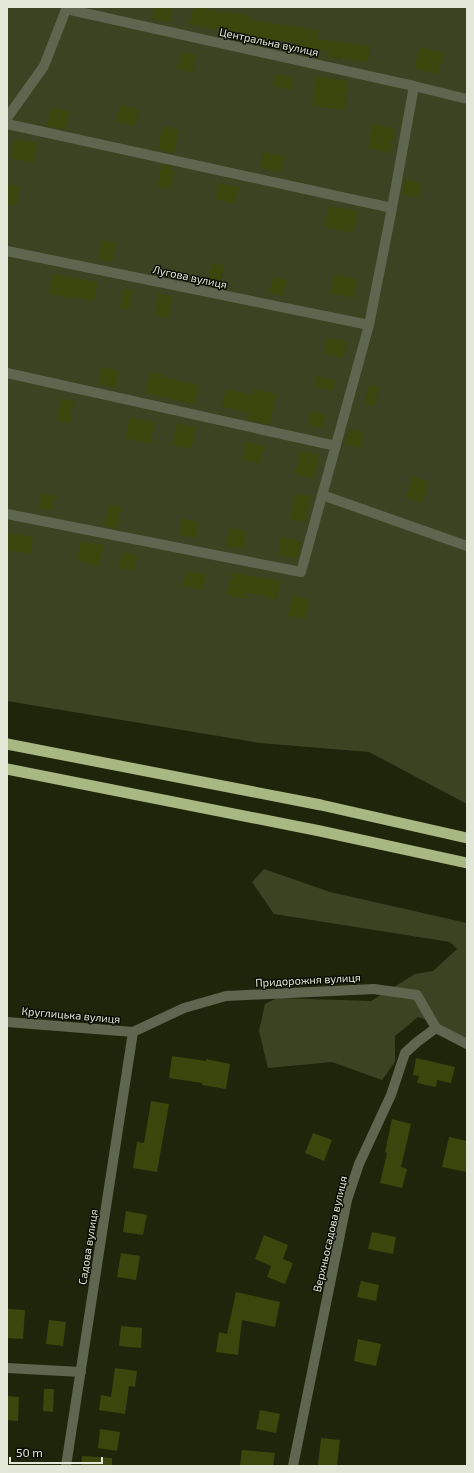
<svg xmlns="http://www.w3.org/2000/svg" width="474" height="1473" viewBox="0 0 474 1473" font-family="'Exo 2',sans-serif">
  <style>
    .green { fill: #3b4323 }
    .building { fill: #3a460c }
    .lines { fill: none; stroke-linecap: round; stroke-linejoin: round }
    .minor { stroke: #5f664f; stroke-width: 10 }
    .trunk { stroke: #a8b882; stroke-width: 11 }
    .labels { text-anchor: middle; stroke-width: 3; stroke-linejoin: round; paint-order: stroke }
    .street-label { font-size: 11px; fill: #e2e7d7; stroke: #0a0d04 }
  </style>
  <rect width="100%" height="100%" fill="#1e250b"/>
  <path class="green" d="M 7,7 L 467,7 L 467,804 L 369,752 L 260,743 L 7,701 Z
    M 264,869 L 330,892 L 467,923 L 467,1039 L 439,1024 L 418,1017 L 395,1036 L 395,1062 L 382,1080 L 332,1062 L 268,1068 L 259,1031 L 265,1004 L 277,998 L 371,1001 L 415,974 L 433,971 L 457,949 L 450,942 L 274,914 L 252,882 Z"/>
  <path class="building" d="M 154,7 L 172,7 L 170,22 L 152,19 Z
    M 194,7 L 200,7 L 224,13 L 225,10 L 250,16 L 250,20 L 319,30 L 317,39 L 370,46 L 368,62 L 328,57 L 328,51 L 297,47 L 297,43 L 262,38 L 215,28 L 214,30 L 189,24 Z
    M 420,47 L 444,53 L 438,75 L 414,68 Z
    M 182,52 L 196,55 L 192,73 L 177,69 Z
    M 275,74 L 293,77 L 291,90 L 273,86 Z
    M 316,76 L 348,81 L 344,110 L 312,106 Z
    M 120,105 L 139,109 L 135,126 L 116,122 Z
    M 51,107 L 70,111 L 65,130 L 47,126 Z
    M 372,124 L 395,129 L 390,153 L 368,148 Z
    M 163,126 L 179,130 L 174,154 L 158,149 Z
    M 15,139 L 38,143 L 34,163 L 11,158 Z
    M 264,152 L 285,156 L 281,173 L 260,168 Z
    M 162,164 L 171,166 L 170,170 L 174,171 L 170,189 L 157,186 Z
    M 405,179 L 421,183 L 418,198 L 402,195 Z
    M 218,183 L 239,187 L 235,204 L 215,199 Z
    M 7,184 L 20,187 L 16,206 L 7,204 Z
    M 329,206 L 358,211 L 353,233 L 324,227 Z
    M 102,240 L 116,243 L 112,262 L 98,259 Z
    M 212,263 L 224,265 L 220,288 L 207,285 Z
    M 53,274 L 98,282 L 94,301 L 74,297 L 73,299 L 49,294 Z
    M 334,274 L 358,279 L 354,298 L 330,293 Z
    M 273,277 L 287,280 L 283,296 L 269,293 Z
    M 124,289 L 133,291 L 130,310 L 120,308 Z
    M 158,293 L 172,296 L 168,318 L 154,315 Z
    M 327,337 L 347,341 L 343,358 L 324,354 Z
    M 102,367 L 119,371 L 116,388 L 99,384 Z
    M 150,372 L 163,374 L 163,377 L 199,385 L 194,405 L 146,393 Z
    M 316,376 L 335,380 L 333,391 L 314,387 Z
    M 369,385 L 379,387 L 375,406 L 365,404 Z
    M 226,389 L 253,395 L 254,389 L 276,394 L 270,425 L 247,420 L 249,413 L 222,407 Z
    M 61,398 L 74,401 L 70,423 L 56,420 Z
    M 311,411 L 326,415 L 323,428 L 308,425 Z
    M 130,417 L 155,422 L 150,444 L 125,438 Z
    M 177,423 L 196,427 L 191,449 L 172,445 Z
    M 349,429 L 364,432 L 361,448 L 345,444 Z
    M 246,442 L 264,446 L 260,464 L 242,460 Z
    M 300,451 L 319,455 L 314,479 L 295,474 Z
    M 413,476 L 429,482 L 422,503 L 406,497 Z
    M 41,493 L 55,496 L 52,510 L 38,508 Z
    M 295,493 L 311,496 L 306,522 L 290,519 Z
    M 109,505 L 122,507 L 117,529 L 104,526 Z
    M 182,518 L 199,522 L 196,538 L 179,535 Z
    M 230,528 L 247,531 L 244,549 L 226,546 Z
    M 9,532 L 33,537 L 30,554 L 7,550 Z
    M 281,537 L 301,541 L 298,559 L 278,555 Z
    M 81,541 L 104,545 L 99,566 L 77,561 Z
    M 122,552 L 137,555 L 135,571 L 119,568 Z
    M 186,571 L 206,574 L 203,590 L 183,586 Z
    M 232,572 L 281,581 L 277,599 L 246,593 L 245,599 L 227,595 Z
    M 292,595 L 309,599 L 305,619 L 288,616 Z
    M 172,1056 L 206,1061 L 206,1059 L 230,1064 L 226,1089 L 202,1085 L 202,1083 L 169,1078 Z
    M 416,1058 L 455,1067 L 451,1083 L 437,1080 L 436,1087 L 417,1083 L 419,1076 L 413,1075 Z
    M 151,1101 L 169,1104 L 157,1172 L 133,1168 L 137,1142 L 144,1143 Z
    M 392,1119 L 411,1124 L 401,1167 L 407,1169 L 402,1188 L 380,1183 L 387,1153 L 385,1152 Z
    M 313,1133 L 332,1140 L 324,1161 L 305,1153 Z
    M 449,1137 L 467,1141 L 467,1166 L 466,1172 L 442,1167 Z
    M 126,1211 L 147,1215 L 143,1235 L 123,1232 Z
    M 372,1232 L 396,1237 L 393,1254 L 368,1249 Z
    M 264,1235 L 288,1245 L 283,1259 L 293,1263 L 285,1284 L 267,1277 L 271,1266 L 255,1259 Z
    M 121,1253 L 140,1256 L 136,1280 L 117,1277 Z
    M 361,1281 L 379,1285 L 376,1301 L 357,1297 Z
    M 236,1292 L 280,1302 L 275,1327 L 242,1320 L 238,1355 L 216,1352 L 219,1332 L 227,1334 Z
    M 8,1309 L 25,1310 L 23,1339 L 7,1338 Z
    M 49,1320 L 66,1322 L 63,1346 L 46,1344 Z
    M 121,1326 L 142,1328 L 141,1348 L 119,1346 Z
    M 358,1339 L 381,1344 L 376,1366 L 354,1361 Z
    M 115,1368 L 137,1371 L 135,1387 L 129,1386 L 125,1414 L 99,1410 L 101,1395 L 111,1397 Z
    M 44,1389 L 54,1389 L 53,1412 L 43,1411 Z
    M 7,1396 L 19,1397 L 18,1421 L 7,1420 Z
    M 260,1410 L 280,1414 L 276,1433 L 256,1429 Z
    M 100,1429 L 120,1432 L 117,1451 L 98,1448 Z
    M 321,1438 L 340,1440 L 337,1466 L 318,1465 Z
    M 242,1450 L 275,1453 L 273,1466 L 240,1466 Z
    M 82,1456 L 112,1458 L 112,1466 L 81,1466 Z"/>
  <g class="lines">
    <path class="minor" d="M 66,9 L 414,86 L 467,99
      M 7,118 L 44,66 L 67,7
      M 7,124 L 392,208
      M 7,251 L 369,325
      M 7,373 L 336,446
      M 322,495 L 467,546
      M 7,514 L 301,572 L 369,325 L 392,208 L 414,86
      M 7,1022 L 133,1032 L 184,1008 L 226,996 L 374,989 L 417,995 L 436,1028 L 467,1044
      M 7,1368 L 81,1372
      M 66,1466 L 133,1032
      M 293,1466 L 347,1200 L 359,1164 L 391,1095 L 405,1053 L 417,1042 L 436,1028"/>
    <path class="trunk" d="M 7,744 L 321,805 L 467,838
      M 7,769 L 320,831 L 467,863"/>
  </g>
  <g class="labels">
    <g class="street-label">
      <text transform="translate(269 42) rotate(12)" y="4">Центральна вулиця</text>
      <text transform="translate(190 277) rotate(12)" y="4">Лугова вулиця</text>
      <text transform="translate(308 980) rotate(-3)" y="4">Придорожня вулиця</text>
      <text transform="translate(71 1015) rotate(5)" y="4">Круглицька вулиця</text>
      <text transform="translate(330 1234) rotate(-77)" y="4">Верхньосадова вулиця</text>
      <text transform="translate(88 1247) rotate(-81)" y="4">Садова вулиця</text>
    </g>
  </g>
  <rect width="474" height="1473" fill="none" stroke="#e2e7d7" stroke-width="16"/>
  <path d="M10 1457v6h92v-6" fill="none" stroke="#e2e7d7" stroke-width="2"/>
  <text x="16" y="1457" font-size="12" fill="#e2e7d7" stroke="#0a0d04" stroke-width="3" paint-order="stroke">50 m</text>
</svg>
